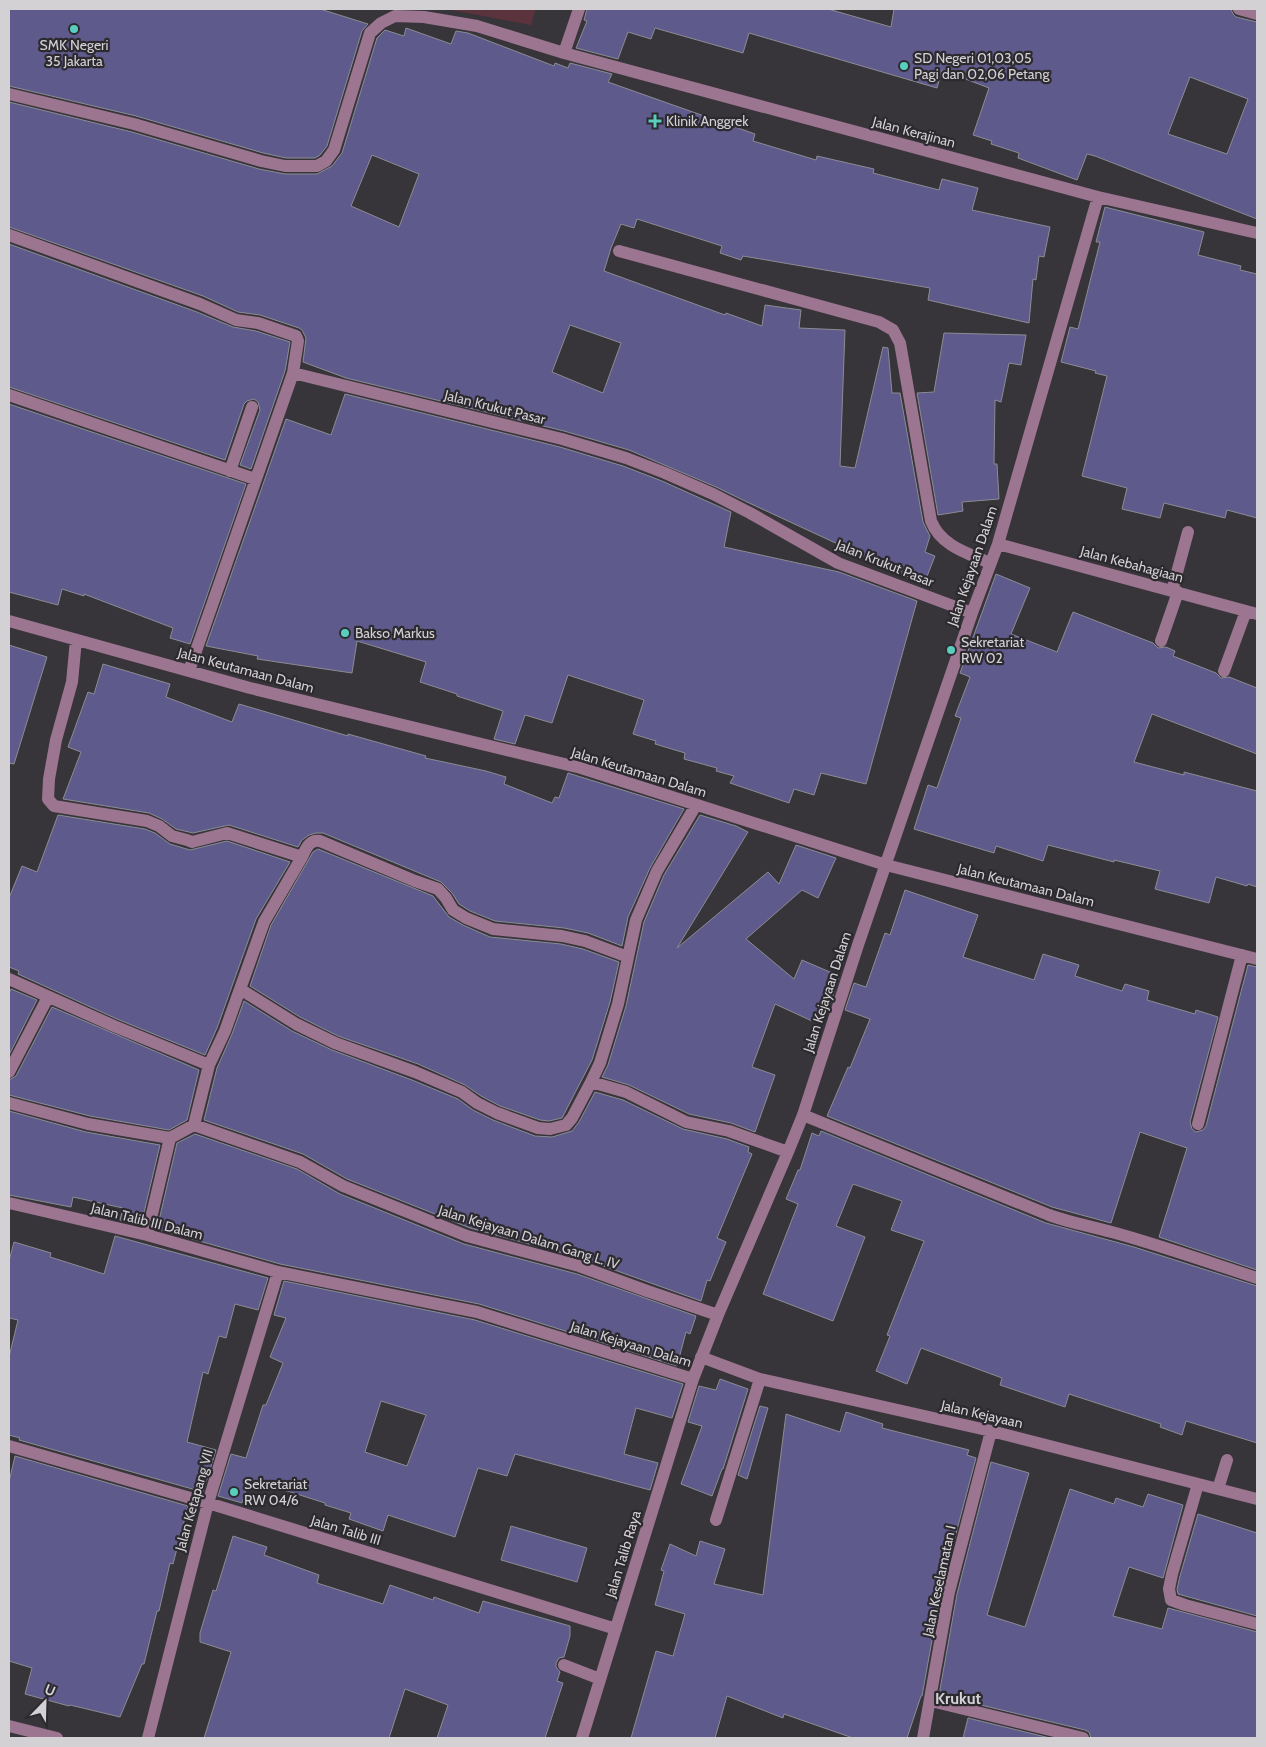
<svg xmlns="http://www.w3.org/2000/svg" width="1266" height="1747" viewBox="0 0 1266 1747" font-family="Cabin,sans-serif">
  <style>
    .green { fill: #5b333d }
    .building { fill: #5e5b8c; stroke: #8c8c93; fill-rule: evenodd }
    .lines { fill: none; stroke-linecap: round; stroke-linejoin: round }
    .minor { stroke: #9c7590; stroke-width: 12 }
    .poi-dot { fill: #59cebe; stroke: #2d2a2f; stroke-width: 2 }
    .labels { text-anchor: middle; stroke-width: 4.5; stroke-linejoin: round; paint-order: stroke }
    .poi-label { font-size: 14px; fill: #d3d1d4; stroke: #2d2a2f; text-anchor: start }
    .street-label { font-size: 14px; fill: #d3d1d4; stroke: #2d2a2f }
    .quarter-label { font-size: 16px; font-weight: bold; fill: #d3d1d4; stroke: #2d2a2f }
  </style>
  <rect width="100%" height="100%" fill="#37343a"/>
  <path class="green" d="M 446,9 L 536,9 L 531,25 Z"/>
  <path class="building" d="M 9,9 L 320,9 L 368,24 L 362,31 L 327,146 L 320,155 L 315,158 L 286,158 L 263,153 L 136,116 L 9,86 Z
    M 587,9 L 828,9 L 891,27 L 894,9 L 1231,9 L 1233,14 L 1236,17 L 1257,22 L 1257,219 L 1095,156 L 1087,154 L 1077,180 L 1018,158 L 1019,153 L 991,144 L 992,141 L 973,135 L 989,88 L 942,70 L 937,88 L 749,33 L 743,53 L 655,28 L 651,39 L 628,32 L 618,59 L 576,48 L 587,21 L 584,20 ZM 1190,77 L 1248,99 L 1227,154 L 1168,134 Z
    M 406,28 L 451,44 L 456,31 L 468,33 L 554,66 L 555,63 L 568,68 L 570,63 L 612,74 L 608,82 L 755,134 L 753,141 L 816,160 L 817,156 L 874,169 L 873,173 L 939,190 L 942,179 L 978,188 L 972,210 L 1050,227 L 1044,257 L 1039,256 L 1036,280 L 1033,279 L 1029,323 L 928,300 L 930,288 L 743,256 L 741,260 L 720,253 L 722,246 L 637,219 L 634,228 L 621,224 L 611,248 L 604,271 L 725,315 L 726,313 L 762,326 L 765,305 L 801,310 L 799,328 L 845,330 L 840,466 L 855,468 L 883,347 L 888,348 L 892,393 L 900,393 L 923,522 L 930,536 L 925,552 L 935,556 L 924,584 L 747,502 L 716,487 L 629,450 L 564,431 L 346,378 L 303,362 L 306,338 L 302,330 L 299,328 L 260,315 L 238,312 L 203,296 L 9,227 L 9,102 L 132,132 L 259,169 L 285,174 L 317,174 L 332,166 L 342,153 L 377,38 L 385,30 L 404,36 ZM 372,155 L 419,174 L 399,227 L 351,206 ZM 570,325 L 621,343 L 603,393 L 552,372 Z
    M 1105,207 L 1204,232 L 1198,255 L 1241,266 L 1240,270 L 1257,274 L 1257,518 L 1227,510 L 1225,518 L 1164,503 L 1160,518 L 1122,509 L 1127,488 L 1082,476 L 1107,376 L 1095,373 L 1096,371 L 1061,362 L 1070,327 L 1078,329 L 1100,242 L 1096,242 Z
    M 9,244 L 197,312 L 233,327 L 256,331 L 290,342 L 285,371 L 251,469 L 240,465 L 260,410 L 258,402 L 254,399 L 247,401 L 244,404 L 225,460 L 9,387 Z
    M 944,333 L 1026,335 L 1021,365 L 1009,363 L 1001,402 L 995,400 L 994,464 L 997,464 L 999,499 L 962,502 L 963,511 L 938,515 L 917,393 L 934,392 Z
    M 345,394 L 560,447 L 623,466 L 662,481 L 731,512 L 724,547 L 839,572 L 917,601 L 866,784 L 821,773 L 814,795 L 794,789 L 789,803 L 730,783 L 734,776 L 716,771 L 717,768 L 684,759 L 685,753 L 655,744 L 656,741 L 633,734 L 644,700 L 568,675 L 552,723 L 525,715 L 515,744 L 494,739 L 503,711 L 457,696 L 457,694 L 420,682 L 426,662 L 357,641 L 352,673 L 257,659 L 258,656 L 206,646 L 286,419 L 331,435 Z
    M 9,404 L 246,484 L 190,644 L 170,638 L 173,628 L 84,594 L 84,596 L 62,589 L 58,605 L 9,592 Z
    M 996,574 L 1030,588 L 1011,634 L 1057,652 L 1073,612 L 1153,643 L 1158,648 L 1166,647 L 1175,651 L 1173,656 L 1216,673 L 1221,678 L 1229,677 L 1257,688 L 1257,754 L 1152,714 L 1134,762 L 1184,775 L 1184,772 L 1257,791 L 1257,887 L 1248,884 L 1247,886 L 1216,877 L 1209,903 L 1155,889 L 1160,871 L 1114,860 L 1114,862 L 1048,845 L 1043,861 L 996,846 L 994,853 L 914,829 L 928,785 L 937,788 L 961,718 L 955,716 L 970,677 L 960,673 Z
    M 9,645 L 47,657 L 14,764 L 9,763 Z
    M 103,664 L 170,684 L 166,697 L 232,722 L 239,704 L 348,736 L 348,734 L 426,756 L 425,758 L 486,771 L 506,777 L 504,784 L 552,803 L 555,797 L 559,798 L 568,773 L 684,809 L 650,868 L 628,917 L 622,946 L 588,933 L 564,928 L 495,921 L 470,911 L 459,904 L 452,893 L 441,882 L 323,833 L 316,833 L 309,835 L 302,840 L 298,847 L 229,825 L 193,833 L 176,829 L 162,819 L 149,813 L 63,799 L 81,752 L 68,747 L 88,692 L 94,694 Z
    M 58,815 L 145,829 L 155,833 L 170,844 L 190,850 L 227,841 L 290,862 L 256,919 L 217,1028 L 205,1055 L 117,1019 L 18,974 L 19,971 L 9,967 L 9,898 L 22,866 L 37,872 Z
    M 700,815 L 736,826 L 748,832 L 677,948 L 768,872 L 779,884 L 796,845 L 836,858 L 818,898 L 802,890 L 746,939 L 794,979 L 802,960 L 839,976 L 830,1005 L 821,1002 L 812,1021 L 775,1004 L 752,1067 L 775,1075 L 755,1132 L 731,1123 L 689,1114 L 629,1085 L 602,1077 L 608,1065 L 626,1006 L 644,922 L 664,875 Z
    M 318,849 L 433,896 L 449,917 L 463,925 L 490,937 L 561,944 L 583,949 L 619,962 L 610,1002 L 592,1060 L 562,1118 L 549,1121 L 540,1120 L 500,1106 L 481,1096 L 465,1085 L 418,1064 L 338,1036 L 300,1017 L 250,986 L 271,925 L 313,852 Z
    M 905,890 L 978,915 L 963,957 L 1034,980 L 1043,954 L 1079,965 L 1075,976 L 1122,991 L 1125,984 L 1149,991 L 1147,1000 L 1195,1014 L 1196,1010 L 1218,1017 L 1190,1122 L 1192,1129 L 1196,1132 L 1203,1130 L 1206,1126 L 1248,965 L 1257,967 L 1257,1270 L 1159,1237 L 1187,1148 L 1140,1132 L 1111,1223 L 1052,1207 L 827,1116 L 848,1067 L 850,1068 L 870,1019 L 845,1010 L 854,983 L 866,987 L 885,933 L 890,935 Z
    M 11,989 L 37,1000 L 9,1055 L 9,993 Z
    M 244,1001 L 292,1031 L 332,1050 L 412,1080 L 458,1099 L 473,1110 L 493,1120 L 535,1136 L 552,1137 L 572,1131 L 579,1122 L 595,1092 L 623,1100 L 683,1129 L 727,1139 L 749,1147 L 748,1152 L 752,1154 L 717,1238 L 726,1242 L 710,1281 L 707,1280 L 701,1301 L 581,1258 L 470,1228 L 347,1179 L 303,1154 L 204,1120 L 217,1068 L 232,1034 Z
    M 52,1007 L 199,1070 L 187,1120 L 169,1130 L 90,1116 L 9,1095 L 9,1080 L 16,1076 Z
    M 9,1111 L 86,1132 L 160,1145 L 141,1225 L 120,1220 L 123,1208 L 73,1197 L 71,1207 L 9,1195 Z
    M 821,1131 L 1046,1223 L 1134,1247 L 1257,1286 L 1257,1443 L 1186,1421 L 1182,1435 L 1160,1427 L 1161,1424 L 1069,1394 L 1065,1407 L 1000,1385 L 1002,1378 L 921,1348 L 907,1384 L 876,1371 L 890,1336 L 887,1335 L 924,1241 L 891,1230 L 902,1201 L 853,1184 L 836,1226 L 865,1237 L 833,1321 L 763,1294 L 798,1204 L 786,1199 L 798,1170 L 800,1170 L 812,1133 L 819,1136 Z
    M 195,1134 L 297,1169 L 340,1194 L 464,1244 L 577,1274 L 696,1316 L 690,1334 L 686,1332 L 677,1366 L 479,1304 L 280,1264 L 157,1229 L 177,1143 Z
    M 115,1236 L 268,1278 L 258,1310 L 235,1304 L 226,1338 L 219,1336 L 208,1374 L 203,1372 L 187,1442 L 216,1450 L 203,1492 L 19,1440 L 20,1438 L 9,1435 L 9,1357 L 18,1320 L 9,1318 L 9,1261 L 14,1242 L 51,1253 L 50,1257 L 104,1274 Z
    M 284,1281 L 475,1320 L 683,1384 L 672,1418 L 636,1408 L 624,1454 L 658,1463 L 650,1490 L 515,1454 L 507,1476 L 478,1468 L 455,1537 L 388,1515 L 383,1531 L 349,1519 L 351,1513 L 325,1505 L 325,1503 L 249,1479 L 242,1503 L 218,1496 L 231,1454 L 246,1458 L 263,1405 L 266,1405 L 283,1363 L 270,1357 L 286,1318 L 274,1315 ZM 381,1401 L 426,1415 L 407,1466 L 365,1452 Z
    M 720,1379 L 748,1389 L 723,1469 L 722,1469 L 712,1496 L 681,1484 L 702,1426 L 688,1422 L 699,1386 L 716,1390 Z
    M 760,1406 L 768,1408 L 747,1479 L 738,1475 Z
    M 846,1412 L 883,1424 L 882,1428 L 969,1450 L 967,1455 L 976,1458 L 941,1590 L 922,1696 L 921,1696 L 907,1738 L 853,1738 L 784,1714 L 783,1718 L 727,1696 L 715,1738 L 631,1738 L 656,1651 L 673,1656 L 685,1614 L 655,1605 L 664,1571 L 661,1570 L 670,1544 L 696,1556 L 700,1541 L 725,1549 L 714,1584 L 763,1595 L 786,1414 L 840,1432 Z
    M 15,1456 L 188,1506 L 173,1564 L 170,1563 L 159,1611 L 157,1611 L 144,1664 L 142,1664 L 120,1717 L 70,1705 L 69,1706 L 25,1694 L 32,1668 L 9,1661 L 9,1482 Z
    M 991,1462 L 1029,1473 L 987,1615 L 1025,1627 L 1070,1489 L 1114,1504 L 1116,1498 L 1143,1507 L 1148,1494 L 1183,1505 L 1163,1578 L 1129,1567 L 1113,1616 L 1162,1629 L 1168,1608 L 1257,1632 L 1257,1738 L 1091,1738 L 1089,1732 L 1085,1730 L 939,1695 L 957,1594 Z
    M 1198,1514 L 1257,1533 L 1257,1616 L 1178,1594 L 1177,1589 L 1180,1576 Z
    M 511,1526 L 587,1548 L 577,1582 L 501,1560 Z
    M 233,1536 L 267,1547 L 264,1555 L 319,1575 L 317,1583 L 383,1604 L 390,1585 L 433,1600 L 434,1597 L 479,1613 L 483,1601 L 570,1626 L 570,1636 L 564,1657 L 559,1658 L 556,1663 L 556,1667 L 560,1672 L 557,1681 L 563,1683 L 545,1738 L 437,1738 L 448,1705 L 405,1689 L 389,1738 L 204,1738 L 231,1652 L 200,1642 L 200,1633 L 213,1590 L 216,1591 Z
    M 968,1718 L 1050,1738 L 963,1738 Z"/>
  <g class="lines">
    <path class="minor" d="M 1239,9 L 1257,14
      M 564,53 L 579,9
      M 9,94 L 134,124 L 261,161 L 285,166 L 317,166 L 326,161 L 334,150 L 370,33 L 381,23 L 395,16 L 424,17 L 477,26 L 564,53 L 1098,197 L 1257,233
      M 9,235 L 200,304 L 236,320 L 258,323 L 296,336 L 298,341 L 293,373
      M 619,251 L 879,322 L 893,330 L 900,343 L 931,521 C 941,546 967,553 990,563
      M 9,395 L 255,479
      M 230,471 L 252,407
      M 998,544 L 1257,614
      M 1172,591 L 1188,532
      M 9,621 L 250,688 L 581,768 L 886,865 L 1257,959
      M 76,640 L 72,682 L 56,740 L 49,779 L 48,799 L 54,806 L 147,821 L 159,826 L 172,836 L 187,840 L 192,842 L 227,833 L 302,857 C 306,849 309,839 320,841 L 415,881 L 438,889 L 446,898 L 453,910 L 466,918 L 493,929 L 562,936 L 585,941 L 628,957
      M 1161,641 L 1178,592
      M 189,671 L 293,373 L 562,439 L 626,458 L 665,473 L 713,494 L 750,513 L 838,563 L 972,613
      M 1224,671 L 1246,611
      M 9,979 L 114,1026 L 209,1065
      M 240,989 L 296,1024 L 335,1043 L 415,1072 L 462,1092 L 477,1103 L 497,1113 L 538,1128 L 550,1129 L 566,1125 L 572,1118 L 591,1082 L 626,1092 L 686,1122 L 729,1131 L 788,1152
      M 9,1072 L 48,997
      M 591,1082 L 600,1063 L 618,1004 L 636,920 L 657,871 L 696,805
      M 9,1103 L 88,1124 L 170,1138
      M 803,1115 L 1049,1215 C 1071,1223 1095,1227 1119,1234 C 1165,1247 1211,1263 1257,1278
      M 1198,1124 L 1242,955
      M 194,1125 L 300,1162 L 343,1186 L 467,1236 L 579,1266 L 647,1291 L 718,1315
      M 9,1203 L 147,1235 L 278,1272 L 477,1312 L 693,1379
      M 147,1235 L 170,1138 L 194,1125 L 209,1065 L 225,1031 L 264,922 L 302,857
      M 701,1357 L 760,1379 L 991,1431 L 1257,1499
      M 9,1446 L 208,1503 L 616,1629
      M 1198,1484 L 1172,1574 L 1169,1589 L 1171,1600 L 1185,1605 L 1257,1624
      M 1218,1489 L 1227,1460
      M 716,1520 L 760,1379
      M 564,1665 L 600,1679
      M 931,1701 L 1083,1738
      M 9,1726 L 57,1738
      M 148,1738 L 208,1503 L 278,1272
      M 582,1738 L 693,1379 L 718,1315 L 788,1152 L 803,1115 L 858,945 L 972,613 L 998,544 L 1098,197
      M 923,1738 L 949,1592 L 991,1431"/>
  </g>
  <g class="poi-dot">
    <circle cx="74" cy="29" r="5"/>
    <circle cx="904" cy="66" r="5"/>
    <path d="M652.5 113.5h5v5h5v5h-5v5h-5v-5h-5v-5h5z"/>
    <circle cx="345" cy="633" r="5"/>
    <circle cx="951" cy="650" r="5"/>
    <circle cx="234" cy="1492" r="5"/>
  </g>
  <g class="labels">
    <g class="poi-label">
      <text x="74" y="50" text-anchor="middle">SMK Negeri<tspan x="74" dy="16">35 Jakarta</tspan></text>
      <text x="914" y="63">SD Negeri 01,03,05<tspan x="914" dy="16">Pagi dan 02,06 Petang</tspan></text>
      <text x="666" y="126">Klinik Anggrek</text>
      <text x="355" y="638">Bakso Markus</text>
      <text x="961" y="647">Sekretariat<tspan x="961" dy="16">RW 02</tspan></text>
      <text x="244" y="1489">Sekretariat<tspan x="244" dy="16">RW 04/6</tspan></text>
    </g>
    <g class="street-label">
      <text transform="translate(914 132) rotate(15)" y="5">Jalan Kerajinan</text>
      <text transform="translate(495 407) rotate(14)" y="5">Jalan Krukut Pasar</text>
      <text transform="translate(885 563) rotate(22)" y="5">Jalan Krukut Pasar</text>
      <text transform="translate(1132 564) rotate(15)" y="5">Jalan Kebahagiaan</text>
      <text transform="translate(972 566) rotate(-71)" y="5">Jalan Kejayaan Dalam</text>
      <text transform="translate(246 670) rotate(15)" y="5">Jalan Keutamaan Dalam</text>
      <text transform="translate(639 772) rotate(17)" y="5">Jalan Keutamaan Dalam</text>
      <text transform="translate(1026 885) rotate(14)" y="5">Jalan Keutamaan Dalam</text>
      <text transform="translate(827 992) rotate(-72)" y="5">Jalan Kejayaan Dalam</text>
      <text transform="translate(147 1221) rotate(14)" y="5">Jalan Talib III Dalam</text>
      <text transform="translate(529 1237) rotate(17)" y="5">Jalan Kejayaan Dalam Gang L. IV</text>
      <text transform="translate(631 1344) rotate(17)" y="5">Jalan Kejayaan Dalam</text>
      <text transform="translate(982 1414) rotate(13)" y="5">Jalan Kejayaan</text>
      <text transform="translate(194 1500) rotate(-74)" y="5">Jalan Ketapang VII</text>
      <text transform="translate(346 1530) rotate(17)" y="5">Jalan Talib III</text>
      <text transform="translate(623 1554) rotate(-73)" y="5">Jalan Talib Raya</text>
      <text transform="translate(939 1581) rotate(-78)" y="5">Jalan Keselamatan I</text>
    </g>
    <g class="quarter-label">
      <text x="958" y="1704">Krukut</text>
    </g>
  </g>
  <rect width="1266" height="1747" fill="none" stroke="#d3d1d4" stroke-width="20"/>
  <g transform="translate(45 1702) rotate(23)" stroke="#2d2a2f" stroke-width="4" paint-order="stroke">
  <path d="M0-4L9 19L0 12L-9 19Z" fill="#d3d1d4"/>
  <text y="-8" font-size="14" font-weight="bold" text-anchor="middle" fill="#d3d1d4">U</text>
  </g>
</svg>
